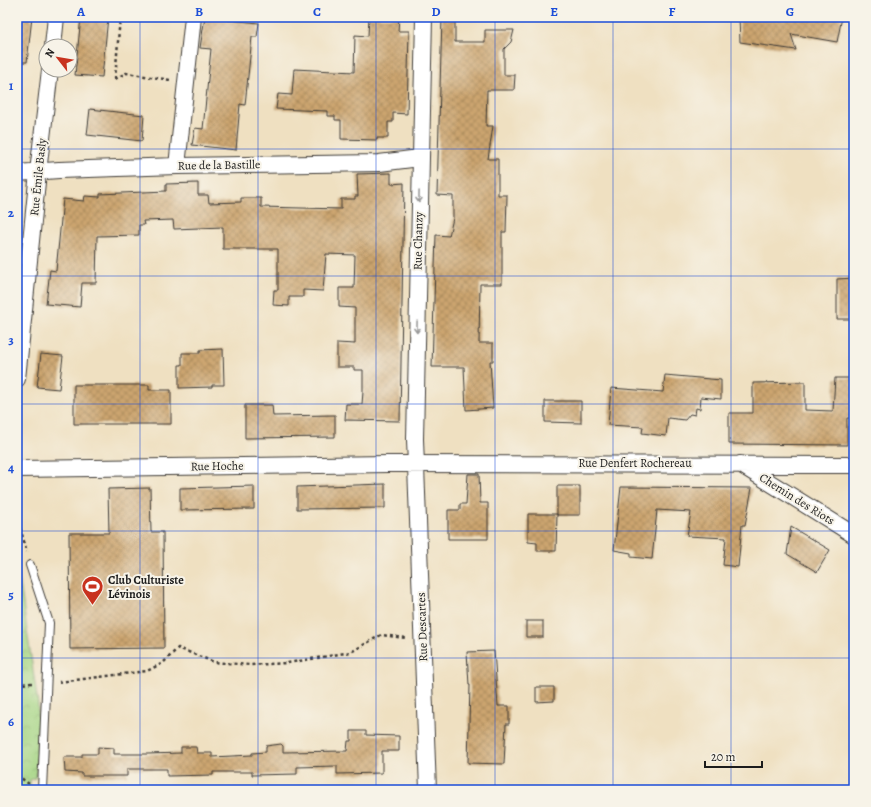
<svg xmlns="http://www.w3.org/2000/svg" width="871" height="807" viewBox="0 0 871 807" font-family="Alegreya,serif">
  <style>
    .park { fill: url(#park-crowns); stroke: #607850 }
    .building { fill: url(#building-cross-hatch) }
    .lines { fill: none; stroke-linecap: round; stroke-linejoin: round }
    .lane-casing { stroke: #3c3935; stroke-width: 10 }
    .street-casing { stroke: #3c3935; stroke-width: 18 }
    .path { stroke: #3c3935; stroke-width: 2.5; stroke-dasharray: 3 3; stroke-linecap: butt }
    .lane { stroke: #fff; stroke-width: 8 }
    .street { stroke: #fff; stroke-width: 16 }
    .oneway { stroke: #999 }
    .grid { fill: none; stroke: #1d4ed8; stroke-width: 1; stroke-opacity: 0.55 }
    .labels { text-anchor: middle; stroke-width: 4; stroke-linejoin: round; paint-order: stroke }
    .street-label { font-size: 12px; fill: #1c1c1c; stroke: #f7f3e8 }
    .poi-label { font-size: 12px; font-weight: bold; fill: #1c1c1c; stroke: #f7f3e8; text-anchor: start }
    .neatline { fill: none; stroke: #1d4ed8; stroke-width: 1.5 }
    .grid-label { font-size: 13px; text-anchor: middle; font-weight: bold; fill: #1d4ed8 }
  </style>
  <defs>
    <pattern id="park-crowns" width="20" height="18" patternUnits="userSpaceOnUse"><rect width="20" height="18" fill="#a5d584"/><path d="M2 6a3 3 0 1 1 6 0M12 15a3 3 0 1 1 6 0" fill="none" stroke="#8db671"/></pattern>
    <pattern id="building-cross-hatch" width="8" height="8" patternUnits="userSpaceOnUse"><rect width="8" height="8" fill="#cca56f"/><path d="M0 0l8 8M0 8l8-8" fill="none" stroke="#a5865a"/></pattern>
  </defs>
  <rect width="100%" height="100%" fill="#f7f3e8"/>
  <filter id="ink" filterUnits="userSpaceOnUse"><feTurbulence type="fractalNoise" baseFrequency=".025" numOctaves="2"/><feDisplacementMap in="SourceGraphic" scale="8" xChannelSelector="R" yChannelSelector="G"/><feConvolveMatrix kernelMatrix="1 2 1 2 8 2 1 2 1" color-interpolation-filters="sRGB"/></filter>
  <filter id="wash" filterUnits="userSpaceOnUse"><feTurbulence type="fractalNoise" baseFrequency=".012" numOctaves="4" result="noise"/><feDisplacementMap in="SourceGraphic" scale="16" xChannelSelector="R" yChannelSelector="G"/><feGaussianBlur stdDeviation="0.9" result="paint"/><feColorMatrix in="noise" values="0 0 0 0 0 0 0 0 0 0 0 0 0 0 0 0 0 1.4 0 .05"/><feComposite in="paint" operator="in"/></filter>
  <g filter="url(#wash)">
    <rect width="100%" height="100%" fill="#efe0c1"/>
    <path class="park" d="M 17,563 L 38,704 L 36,778 L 30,780 L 30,790 L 17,790 Z"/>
    <g id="blocks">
      <path class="building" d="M 17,17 L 32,17 L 27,62 L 17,62 Z
        M 81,17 L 108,17 L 102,77 L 75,75 Z
        M 205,17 L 228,17 L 228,20 L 259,23 L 257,37 L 252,37 L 245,105 L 240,104 L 236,150 L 192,145 L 195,128 L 203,129 L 211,49 L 200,48 Z
        M 369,17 L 399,17 L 398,31 L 409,31 L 407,114 L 393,113 L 393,122 L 388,122 L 388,138 L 377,138 L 377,140 L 341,139 L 341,120 L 335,120 L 335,116 L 327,116 L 327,111 L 276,109 L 278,94 L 292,95 L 294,69 L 354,72 L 355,35 L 368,36 Z
        M 442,17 L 455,17 L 455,42 L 485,42 L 485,30 L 514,30 L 511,42 L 504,49 L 504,75 L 515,75 L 514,90 L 487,90 L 486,126 L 493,126 L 488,159 L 498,159 L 498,195 L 507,195 L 506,232 L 502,232 L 502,284 L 480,284 L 479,343 L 493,343 L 493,361 L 490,361 L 493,408 L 466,410 L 464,367 L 432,367 L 436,235 L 449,236 L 453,218 L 453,196 L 437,195 Z
        M 739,17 L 842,17 L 837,42 L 791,34 L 796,50 L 740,42 Z
        M 90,109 L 144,115 L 142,141 L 87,135 Z
        M 391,173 L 391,184 L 404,183 L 400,421 L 345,420 L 346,404 L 362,404 L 363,392 L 363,370 L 354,370 L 354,367 L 337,367 L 337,343 L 355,344 L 355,308 L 339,307 L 339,288 L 354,288 L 355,255 L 326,254 L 323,291 L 303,290 L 303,297 L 289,297 L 289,306 L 273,305 L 274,290 L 278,290 L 278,249 L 223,249 L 223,227 L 174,229 L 173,220 L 143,221 L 144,225 L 139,225 L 139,235 L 97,236 L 96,283 L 82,283 L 80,307 L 46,304 L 50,270 L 56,271 L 63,199 L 84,201 L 85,196 L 100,197 L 100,194 L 166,191 L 166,184 L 198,183 L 198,195 L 208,195 L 209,203 L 241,202 L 241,198 L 261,198 L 261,207 L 341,209 L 341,199 L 355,199 L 355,196 L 358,196 L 357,174 Z
        M 854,278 L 854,319 L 837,319 L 837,279 Z
        M 223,349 L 224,385 L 212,385 L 212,387 L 179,388 L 179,365 L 182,365 L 182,353 L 200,353 L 200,350 Z
        M 41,354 L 63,356 L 59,389 L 37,387 Z
        M 665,375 L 721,380 L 721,399 L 701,397 L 700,409 L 696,408 L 695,415 L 690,414 L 685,420 L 668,418 L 666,436 L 642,433 L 643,427 L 608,425 L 611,388 L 663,392 Z
        M 835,378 L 854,378 L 854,418 L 847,418 L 847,445 L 729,444 L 729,413 L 753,413 L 753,383 L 805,382 L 805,410 L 833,411 Z
        M 74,385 L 149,385 L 149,390 L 171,390 L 171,424 L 74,424 Z
        M 545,401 L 581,401 L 581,423 L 545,422 Z
        M 245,405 L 272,405 L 273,416 L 335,415 L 335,437 L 245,438 Z
        M 468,474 L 479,474 L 480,503 L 488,503 L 488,539 L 448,539 L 448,510 L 460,510 L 460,504 L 466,504 Z
        M 385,484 L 385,508 L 297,509 L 297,487 Z
        M 254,486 L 254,509 L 180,510 L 180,488 Z
        M 557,486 L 580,486 L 580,515 L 557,515 Z
        M 621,487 L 752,488 L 745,525 L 742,525 L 738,567 L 723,565 L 726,538 L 687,536 L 691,512 L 657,510 L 652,559 L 631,557 L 631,553 L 614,550 Z
        M 150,488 L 151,532 L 163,532 L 164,648 L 70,649 L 69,533 L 109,533 L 108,489 Z
        M 528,514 L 557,514 L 556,551 L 537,551 L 537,543 L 528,542 Z
        M 791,527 L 830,550 L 817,572 L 787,554 Z
        M 526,621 L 543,621 L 543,637 L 526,637 Z
        M 494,651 L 498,706 L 509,706 L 509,724 L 506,724 L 504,764 L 468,763 L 470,685 L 469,685 L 467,652 Z
        M 536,687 L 554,687 L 554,701 L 536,702 Z
        M 351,731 L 366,731 L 366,735 L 399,736 L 399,751 L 382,751 L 382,773 L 337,774 L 337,766 L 297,767 L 297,774 L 252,775 L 252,772 L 213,772 L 213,775 L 167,776 L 167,769 L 127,769 L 127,776 L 82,776 L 82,773 L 65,772 L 64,757 L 82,757 L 82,754 L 98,754 L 98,747 L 114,748 L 114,754 L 147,754 L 181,753 L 181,747 L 196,747 L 197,753 L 212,753 L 212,757 L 252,755 L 252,753 L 266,752 L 266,746 L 281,744 L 283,746 L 283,752 L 347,751 L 348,741 L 351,741 Z"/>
    </g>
  </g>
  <g filter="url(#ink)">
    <use href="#blocks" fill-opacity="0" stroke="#3c3935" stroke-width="1"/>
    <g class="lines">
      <defs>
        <path id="lane" d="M 30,565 L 49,623 L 42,790"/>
        <path id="street" d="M 424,17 L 415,439 L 428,790
          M 53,46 L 56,17
          M 177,166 L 193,17
          M 17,173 L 59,170 L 177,166 L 379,163 L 420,158
          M 17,379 L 38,172 L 50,70
          M 740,464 L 854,535
          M 17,469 L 389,464 L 854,465"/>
      </defs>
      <use href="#lane" class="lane-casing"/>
      <use href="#street" class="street-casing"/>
      <path class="path" d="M 115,79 L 126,73 L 170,80
        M 115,79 L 120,17
        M 17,517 L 27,552
        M 17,595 L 22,585
        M 59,682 L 147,671 L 163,663 L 178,648 L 214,662 L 250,665 L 288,663 L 351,652 L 381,635 L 406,638
        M 17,684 L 34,683
        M 17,775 L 29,784"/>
      <use href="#lane" class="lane"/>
      <use href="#street" class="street"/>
    </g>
    <defs><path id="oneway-shaft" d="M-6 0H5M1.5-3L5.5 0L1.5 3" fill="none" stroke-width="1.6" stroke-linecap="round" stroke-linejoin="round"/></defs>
    <g class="oneway">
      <use href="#oneway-shaft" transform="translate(419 197) rotate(91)"/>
      <use href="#oneway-shaft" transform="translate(417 327) rotate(91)"/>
    </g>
  </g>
  <path class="grid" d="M 140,17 L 140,790M 258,17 L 258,790M 376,17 L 376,790M 495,17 L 495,790M 613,17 L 613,790M 731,17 L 731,790M 17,149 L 854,149M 17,276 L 854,276M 17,404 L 854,404M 17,531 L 854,531M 17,658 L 854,658"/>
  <defs>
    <symbol id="stadium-pin" viewBox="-11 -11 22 30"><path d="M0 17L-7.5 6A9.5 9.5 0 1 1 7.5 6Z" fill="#c8321e" stroke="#f7f3e8"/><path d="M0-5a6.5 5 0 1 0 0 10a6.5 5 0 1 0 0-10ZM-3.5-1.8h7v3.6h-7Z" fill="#fff"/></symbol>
  </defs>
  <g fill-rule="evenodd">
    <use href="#stadium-pin" x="80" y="574" width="25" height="34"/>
  </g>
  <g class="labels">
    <g class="street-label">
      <text transform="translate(219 165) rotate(-1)" y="4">Rue de la Bastille</text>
      <text transform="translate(38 177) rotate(-84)" y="4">Rue Émile Basly</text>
      <text transform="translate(418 241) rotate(-89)" y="4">Rue Chanzy</text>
      <text x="635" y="467">Rue Denfert Rochereau</text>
      <text transform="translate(217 466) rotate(-1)" y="4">Rue Hoche</text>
      <text transform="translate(797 499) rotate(32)" y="4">Chemin des Riots</text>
      <text transform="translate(422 627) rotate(-92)" y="4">Rue Descartes</text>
    </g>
    <g class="poi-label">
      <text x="108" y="584">Club Culturiste<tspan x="108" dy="14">Lévinois</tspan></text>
    </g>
  </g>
  <rect width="871" height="807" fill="none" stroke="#f7f3e8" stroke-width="44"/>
  <g transform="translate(58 58) rotate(301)"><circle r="19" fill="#f7f3e8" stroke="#9f9d96"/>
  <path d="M0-3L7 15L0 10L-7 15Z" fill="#c8321e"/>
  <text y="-6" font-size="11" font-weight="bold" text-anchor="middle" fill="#1c1c1c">N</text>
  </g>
  <path d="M705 761v6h57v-6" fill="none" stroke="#1c1c1c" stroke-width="2"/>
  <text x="711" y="761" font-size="12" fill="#1c1c1c" stroke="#f7f3e8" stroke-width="3" paint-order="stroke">20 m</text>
  <rect x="22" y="22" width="827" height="763" class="neatline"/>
  <g class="grid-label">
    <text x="81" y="16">A</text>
    <text x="199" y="16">B</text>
    <text x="317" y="16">C</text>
    <text x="436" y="16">D</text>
    <text x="554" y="16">E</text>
    <text x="672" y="16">F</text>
    <text x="790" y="16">G</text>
    <text x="11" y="90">1</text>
    <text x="11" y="217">2</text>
    <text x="11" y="344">3</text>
    <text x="11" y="472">4</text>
    <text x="11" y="599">5</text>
    <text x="11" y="726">6</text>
  </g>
</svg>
